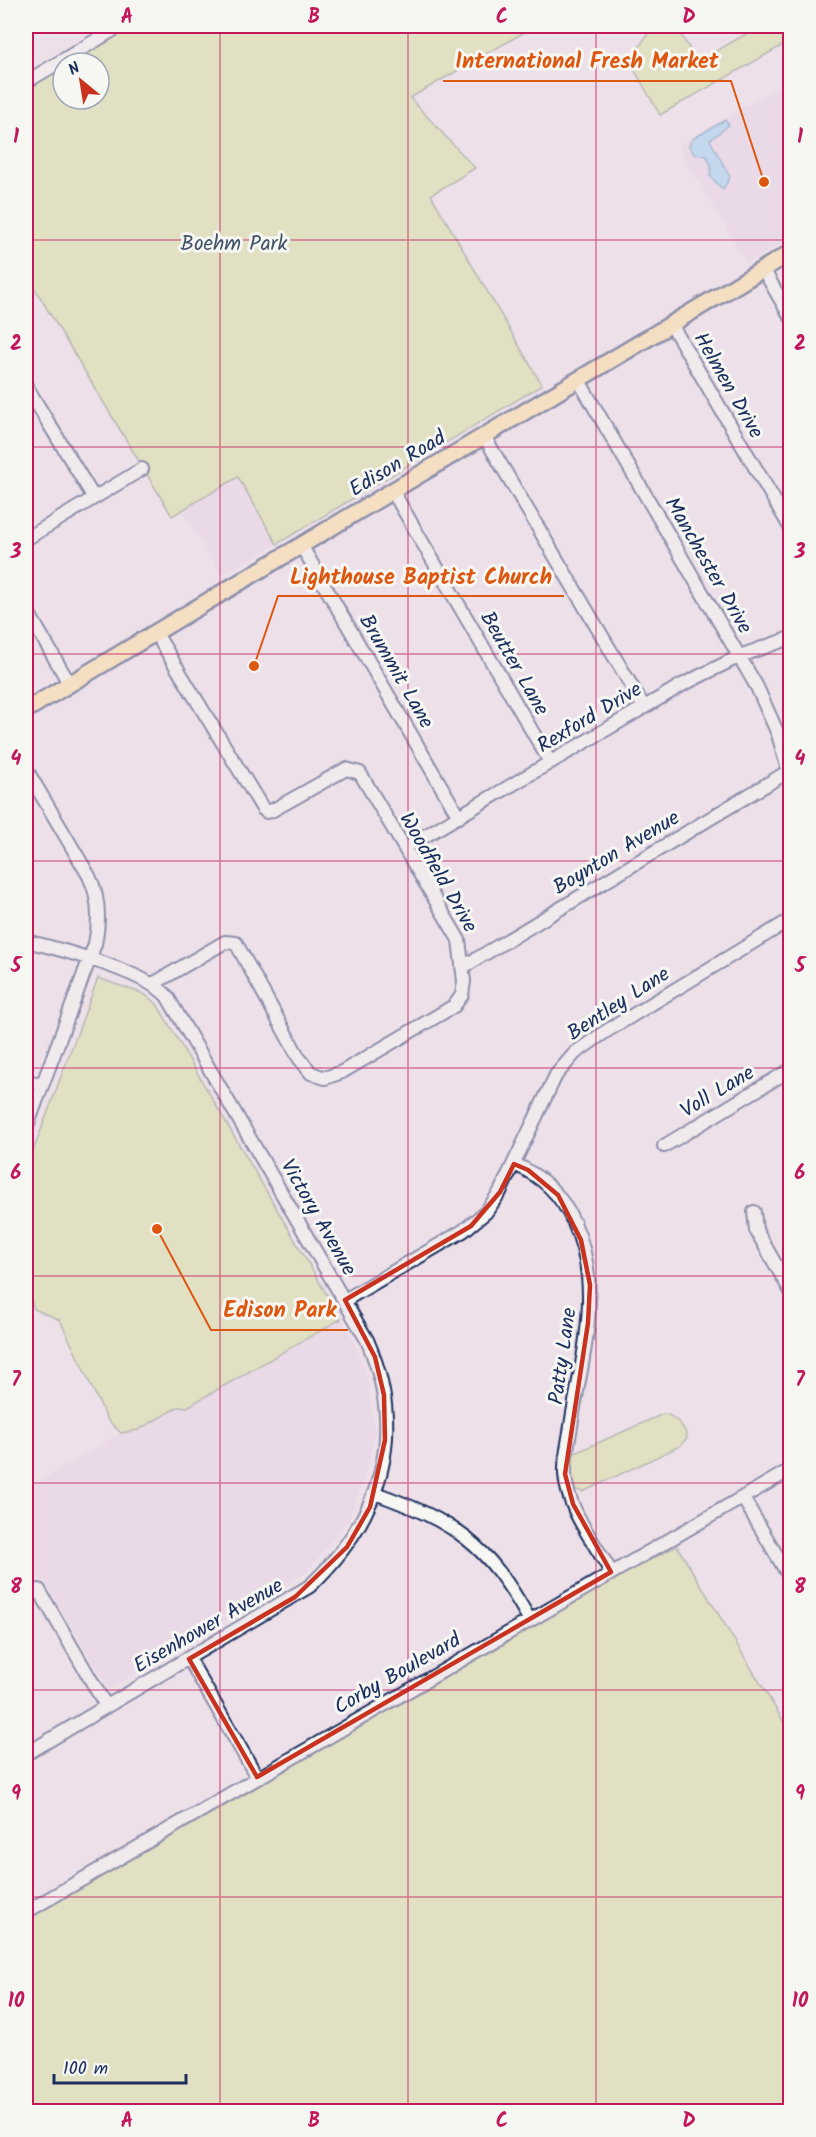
<svg xmlns="http://www.w3.org/2000/svg" width="816" height="2137" viewBox="0 0 816 2137" font-family="Kalam,sans-serif">
  <style>
    .built { fill: #e6d1e3 }
    .green { fill: #d4df92; stroke: #788778; stroke-width: 1.5 }
    .water { fill: #91ccf1; stroke: #628db6; stroke-width: 1.5 }
    .lines { fill: none; stroke-linecap: round; stroke-linejoin: round }
    .minor-casing { stroke: #1b2f5e; stroke-width: 16 }
    .major-casing { stroke: #1b2f5e; stroke-width: 20 }
    .minor { stroke: #f6f6f2; stroke-width: 12 }
    .major { stroke: #fede96; stroke-width: 15 }
    .marked { fill: none; stroke: #c8321e; stroke-width: 4.5; stroke-linejoin: round }
    .grid { fill: none; stroke: #c2185b; stroke-width: 1.5; stroke-opacity: 0.55 }
    .labels { text-anchor: middle; stroke-width: 6; stroke-linejoin: round; paint-order: stroke }
    .park-label { font-size: 21px; fill: #405268; stroke: #f6f6f2 }
    .street-label { font-size: 21px; fill: #1b2f5e; stroke: #f6f6f2 }
    .leader { fill: none; stroke: #de5710; stroke-width: 2 }
    .callout-dot { fill: #de5710; stroke: #f6f6f2; stroke-width: 2 }
    .callout-label { font-size: 22px; text-anchor: middle; font-weight: bold; fill: #de5710; stroke: #f6f6f2; stroke-width: 6; stroke-linejoin: round; paint-order: stroke }
    .neatline { fill: none; stroke: #c2185b; stroke-width: 2 }
    .grid-label { font-size: 20px; text-anchor: middle; font-weight: bold; fill: #c2185b }
  </style>
  <rect width="100%" height="100%" fill="#ede0e9"/>
  <filter id="ink" filterUnits="userSpaceOnUse"><feTurbulence type="fractalNoise" baseFrequency=".0167" numOctaves="2"/><feDisplacementMap in="SourceGraphic" scale="12" xChannelSelector="R" yChannelSelector="G"/><feConvolveMatrix kernelMatrix="1 2 1 2 8 2 1 2 1" color-interpolation-filters="sRGB"/></filter>
  <g filter="url(#ink)">
    <path class="built" d="M 790,80 L 790,238 L 747,263 L 678,146 Z
      M 238,477 L 277,544 L 221,575 L 182,510 Z
      M 341,1319 L 354,1342 L 369,1384 L 374,1431 L 368,1466 L 348,1521 L 308,1570 L 279,1590 L 108,1689 L 44,1581 L 37,1578 L 26,1557 L 26,1489 L 121,1433 L 138,1430 L 178,1407 L 187,1407 Z"/>
    <path class="green" d="M 130,26 L 535,26 L 410,98 L 475,168 L 431,195 L 542,385 L 277,544 L 238,477 L 172,516 L 26,274 L 26,88 L 63,66 L 63,99 L 99,99 L 99,63 L 67,63 Z
      M 663,26 L 676,26 L 697,62 L 755,29 L 753,26 L 790,26 L 790,41 L 660,115 L 630,62 L 648,33 Z
      M 98,978 L 144,994 L 157,1004 L 341,1319 L 187,1407 L 178,1407 L 138,1430 L 121,1433 L 107,1419 L 60,1320 L 34,1309 L 26,1287 L 26,1170 Z
      M 663,1414 C 673,1414 686,1428 687,1438 L 680,1446 L 583,1492 L 573,1489 L 570,1476 L 572,1456 L 575,1453 Z
      M 677,1546 L 790,1732 L 790,2111 L 26,2111 L 26,1920 L 583,1594 Z"/>
    <path class="water" d="M 725,120 L 729,125 L 710,140 L 730,177 L 723,190 L 710,176 L 711,165 L 707,156 L 694,154 L 689,146 L 692,139 Z"/>
    <g class="lines">
      <defs>
        <path id="minor" d="M 26,82 L 120,26
          M 763,269 L 790,316
          M 671,324 L 790,527
          M 578,379 L 757,687 L 778,734 L 790,777
          M 26,386 L 94,498
          M 484,436 L 644,707
          M 392,490 L 550,762
          M 26,539 L 142,469
          M 301,545 L 459,817
          M 26,609 L 69,683
          M 26,769 L 89,876 C 100,898 100,920 95,944 L 26,1129
          M 413,843 L 682,685 L 740,656 L 790,638
          M 26,941 C 60,949 145,972 167,996 L 367,1340 C 408,1434 381,1518 310,1586 L 26,1754
          M 463,967 L 789,771
          M 153,984 L 225,942 L 236,943 L 299,1058 L 311,1073 L 325,1078 L 342,1072 L 454,1006 L 462,995 L 464,981 L 459,940 L 360,773 L 346,769 L 273,810 L 267,812 L 263,809 L 155,632
          M 26,1080 L 41,1085
          M 664,1146 L 790,1070
          M 514,1164 C 542,1176 561,1194 574,1223 C 603,1286 583,1354 572,1419 C 570,1437 564,1456 565,1474 C 567,1509 594,1542 611,1572
          M 754,1212 L 756,1230 L 790,1290
          M 345,1300 L 463,1231 L 486,1212 L 500,1192 L 556,1075 L 575,1053 L 605,1032 L 790,920
          M 375,1493 C 455,1522 487,1543 529,1619
          M 743,1498 L 790,1578
          M 26,1598 L 39,1590 L 106,1706
          M 189,1659 L 257,1777
          M 26,1912 L 790,1470"/>
        <path id="major" d="M 26,710 L 790,253"/>
      </defs>
      <use href="#minor" class="minor-casing"/>
      <use href="#major" class="major-casing"/>
      <use href="#minor" class="minor"/>
      <use href="#major" class="major"/>
    </g>
  </g>
  <path d="M0 0H816V2137H0ZM 514,1164 L 528,1170 L 558,1195 L 581,1240 L 590,1285 L 588,1323 L 565,1474 L 573,1504 L 611,1572 L 257,1777 L 189,1659 L 295,1597 L 347,1547 L 370,1507 L 385,1440 L 384,1395 L 375,1357 L 345,1300 L 471,1226 L 500,1192 Z" fill="#ede0e9" fill-opacity=".55" fill-rule="evenodd"/>
  <path class="marked" d="M 514,1164 L 528,1170 L 558,1195 L 581,1240 L 590,1285 L 588,1323 L 565,1474 L 573,1504 L 611,1572 L 257,1777 L 189,1659 L 295,1597 L 347,1547 L 370,1507 L 385,1440 L 384,1395 L 375,1357 L 345,1300 L 471,1226 L 500,1192 Z"/>
  <path class="grid" d="M 220,26 L 220,2112M 408,26 L 408,2112M 596,26 L 596,2112M 26,240 L 790,240M 26,447 L 790,447M 26,654 L 790,654M 26,861 L 790,861M 26,1068 L 790,1068M 26,1276 L 790,1276M 26,1483 L 790,1483M 26,1690 L 790,1690M 26,1897 L 790,1897"/>
  <g class="labels">
    <g class="park-label">
      <text x="234" y="250">Boehm Park</text>
    </g>
    <g class="street-label">
      <text transform="translate(729 385) rotate(60)" y="7">Helmen Drive</text>
      <text transform="translate(397 463) rotate(-31)" y="7">Edison Road</text>
      <text transform="translate(709 565) rotate(60)" y="7">Manchester Drive</text>
      <text transform="translate(515 663) rotate(60)" y="7">Beutter Lane</text>
      <text transform="translate(397 671) rotate(60)" y="7">Brummit Lane</text>
      <text transform="translate(589 717) rotate(-31)" y="7">Rexford Drive</text>
      <text transform="translate(616 852) rotate(-31)" y="7">Boynton Avenue</text>
      <text transform="translate(439 872) rotate(60)" y="7">Woodfield Drive</text>
      <text transform="translate(618 1003) rotate(-33)" y="7">Bentley Lane</text>
      <text transform="translate(717 1091) rotate(-31)" y="7">Voll Lane</text>
      <text transform="translate(319 1217) rotate(60)" y="7">Victory Avenue</text>
      <text transform="translate(562 1356) rotate(-82)" y="7">Patty Lane</text>
      <text transform="translate(208 1625) rotate(-30)" y="7">Eisenhower Avenue</text>
      <text transform="translate(397 1673) rotate(-30)" y="7">Corby Boulevard</text>
    </g>
  </g>
  <path class="leader" d="M764 182L731 81H443M254 666L278 596H564M157 1229L211 1330H348"/>
  <g class="callout-dot">
    <circle cx="764" cy="182" r="6"/>
    <circle cx="254" cy="666" r="6"/>
    <circle cx="157" cy="1229" r="6"/>
  </g>
  <g class="callout-label">
    <text x="587" y="68">International Fresh Market</text>
    <text x="421" y="584">Lighthouse Baptist Church</text>
    <text x="280" y="1317">Edison Park</text>
  </g>
  <rect width="816" height="2137" fill="none" stroke="#f6f6f2" stroke-width="66"/>
  <g transform="translate(81 81) rotate(330)"><circle r="28" fill="#f6f6f2" stroke="#9ea6b7" stroke-width="1.5"/>
  <path d="M0-4.5L10 22L0 15L-10 22Z" fill="#c8321e"/>
  <text y="-9" font-size="16" font-weight="bold" text-anchor="middle" fill="#1b2f5e">N</text>
  </g>
  <path d="M54 2074v9h132v-9" fill="none" stroke="#1b2f5e" stroke-width="3"/>
  <text x="63" y="2074" font-size="18" fill="#1b2f5e" stroke="#f6f6f2" stroke-width="4.5" paint-order="stroke">100 m</text>
  <rect x="33" y="33" width="750" height="2071" class="neatline"/>
  <g class="grid-label">
    <text x="127" y="23">A</text>
    <text x="314" y="23">B</text>
    <text x="502" y="23">C</text>
    <text x="689" y="23">D</text>
    <text x="16" y="143">1</text>
    <text x="800" y="143">1</text>
    <text x="16" y="350">2</text>
    <text x="800" y="350">2</text>
    <text x="16" y="558">3</text>
    <text x="800" y="558">3</text>
    <text x="16" y="765">4</text>
    <text x="800" y="765">4</text>
    <text x="16" y="972">5</text>
    <text x="800" y="972">5</text>
    <text x="16" y="1179">6</text>
    <text x="800" y="1179">6</text>
    <text x="16" y="1386">7</text>
    <text x="800" y="1386">7</text>
    <text x="16" y="1593">8</text>
    <text x="800" y="1593">8</text>
    <text x="16" y="1800">9</text>
    <text x="800" y="1800">9</text>
    <text x="16" y="2007">10</text>
    <text x="800" y="2007">10</text>
    <text x="127" y="2127">A</text>
    <text x="314" y="2127">B</text>
    <text x="502" y="2127">C</text>
    <text x="689" y="2127">D</text>
  </g>
</svg>
